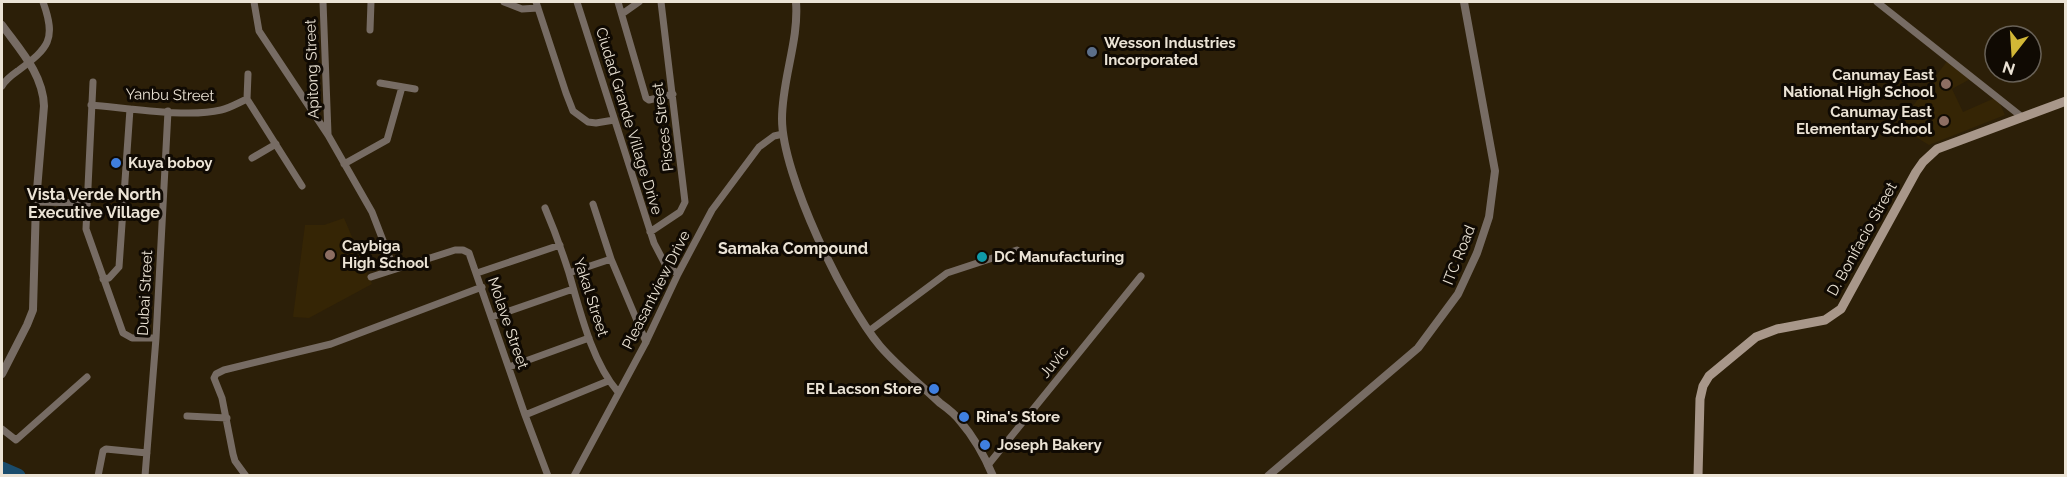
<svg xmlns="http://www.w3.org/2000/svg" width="2067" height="477" viewBox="0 0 2067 477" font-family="Raleway,sans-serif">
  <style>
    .built { fill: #352505 }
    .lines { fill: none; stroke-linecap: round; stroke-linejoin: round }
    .river { stroke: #1a4c6c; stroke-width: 15 }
    .minor { stroke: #776c64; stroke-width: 7 }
    .tertiary { stroke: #776c64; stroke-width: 8 }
    .secondary { stroke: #a8978a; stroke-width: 9 }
    .service-dot { fill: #5c6f8a; stroke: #100a03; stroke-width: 2 }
    .education-dot { fill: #8d6e63; stroke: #100a03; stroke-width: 2 }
    .shop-dot { fill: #3f7fe0; stroke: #100a03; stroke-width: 2 }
    .culture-dot { fill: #0f9aa8; stroke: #100a03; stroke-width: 2 }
    .labels { text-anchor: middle; stroke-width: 6; stroke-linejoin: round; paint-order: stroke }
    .poi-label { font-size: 15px; font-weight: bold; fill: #ebe3d5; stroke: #100a03; text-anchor: start }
    .street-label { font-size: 15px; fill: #ebe3d5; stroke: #100a03 }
    .neighbourhood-label { font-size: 16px; font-weight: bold; fill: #ebe3d5; stroke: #100a03 }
  </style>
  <rect width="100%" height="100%" fill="#2c1f08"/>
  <path class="built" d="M 1948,60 L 1972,78 L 1952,89 L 1963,112 L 1997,97 L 2005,115 L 1929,145 L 1896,125 L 1909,111 Z
    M 344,218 L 372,284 L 309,318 L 293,317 L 305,225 L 324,225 Z"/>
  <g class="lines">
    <path class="river" d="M 2,469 L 18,476"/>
    <path class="minor" d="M 254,2 L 259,31 L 328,135 L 372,212 L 394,269
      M 323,2 L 328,134
      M 504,2 L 522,9 L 538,8
      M 536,2 L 566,93 L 573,111 L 588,122 L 596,123 L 614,120
      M 577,2 L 654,243 L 665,264 L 678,274
      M 618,2 L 646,98 L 649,100 L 673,94
      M 1877,2 L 2022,117
      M 622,14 L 639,2
      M 370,30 L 371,2
      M 248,74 L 247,99 L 302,186
      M 93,82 L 86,229 L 123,333 L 132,338 L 156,338
      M 380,83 L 415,89
      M 2,86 C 6,79 12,75 19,70 C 48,48 57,40 43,2
      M 91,105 C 127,108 188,118 221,110 C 230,108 238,103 247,99
      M 252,158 L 276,144
      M 344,164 L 387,140 L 402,87
      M 36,202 L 86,203
      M 593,204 L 611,259 L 646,342
      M 545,208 C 554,229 562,251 569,273 C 580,311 592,362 618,392
      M 650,232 L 680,212 L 685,202 L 661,2
      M 477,273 L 560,245
      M 569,273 L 611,259
      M 371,277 L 455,250 L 463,250 L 469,253 L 525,415 L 548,476
      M 103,279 L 109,278 L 119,267 L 130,109
      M 492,317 L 573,289
      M 869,331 L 947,273 L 1017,250
      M 509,367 L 589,338
      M 525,415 L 608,381
      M 187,416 L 227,418
      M 2,429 L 16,440 L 87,377
      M 988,465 L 1141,276
      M 98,476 L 103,451 L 106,449 L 147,453
      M 145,476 L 156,338 L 168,111
      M 246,476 L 235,461 L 233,454 L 222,398 L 214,378 L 216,374 L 224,370 L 331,344 L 482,287
      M 574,476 L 646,342 L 678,274 L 712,210 L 759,147 L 774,136 L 783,134"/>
    <path class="tertiary" d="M 796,2 C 799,41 782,79 782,119 C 782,175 844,303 880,346 C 898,367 920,384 940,403 C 947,408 955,414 960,421 C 973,436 985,457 993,476
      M 2,25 C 20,50 43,74 44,106 L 36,202 L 33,310 L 27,325 L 2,374
      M 1268,476 L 1418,348 L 1458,294 L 1477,253 L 1489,217 L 1495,171 L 1464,2"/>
    <path class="secondary" d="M 1698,476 L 1700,399 L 1703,386 L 1709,376 L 1756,337 L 1777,329 L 1825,320 L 1841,309 L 1916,172 L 1923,162 L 1937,149 L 2066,101"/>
  </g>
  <circle class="service-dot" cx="1092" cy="52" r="6"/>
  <g class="education-dot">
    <circle cx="1946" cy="84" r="6"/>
    <circle cx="1944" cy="121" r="6"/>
    <circle cx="330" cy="255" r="6"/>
  </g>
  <g class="shop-dot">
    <circle cx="116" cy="163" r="6"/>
    <circle cx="934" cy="389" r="6"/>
    <circle cx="964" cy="417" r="6"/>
    <circle cx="985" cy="445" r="6"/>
  </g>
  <circle class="culture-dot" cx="982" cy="257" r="6"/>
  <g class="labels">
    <g class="poi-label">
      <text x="1104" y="48">Wesson Industries<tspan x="1104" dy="17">Incorporated</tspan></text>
      <text x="1934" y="80" text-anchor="end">Canumay East<tspan x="1934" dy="17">National High School</tspan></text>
      <text x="1932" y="117" text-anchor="end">Canumay East<tspan x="1932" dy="17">Elementary School</tspan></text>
      <text x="128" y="168">Kuya boboy</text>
      <text x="342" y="251">Caybiga<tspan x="342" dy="17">High School</tspan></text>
      <text x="994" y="262">DC Manufacturing</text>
      <text x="922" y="394" text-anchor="end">ER Lacson Store</text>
      <text x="976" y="422">Rina's Store</text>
      <text x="997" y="450">Joseph Bakery</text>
    </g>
    <g class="street-label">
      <text transform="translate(312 69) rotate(-92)" y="5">Apitong Street</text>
      <text transform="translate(170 95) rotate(1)" y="5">Yanbu Street</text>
      <text transform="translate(629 121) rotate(73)" y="5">Ciudad Grande Village Drive</text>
      <text transform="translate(663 127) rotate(-97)" y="5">Pisces Street</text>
      <text transform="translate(1862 239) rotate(-61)" y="5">D. Bonifacio Street</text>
      <text transform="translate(1459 255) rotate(-68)" y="5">ITC Road</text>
      <text transform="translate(656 290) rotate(-63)" y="5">Pleasantview Drive</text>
      <text transform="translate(145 293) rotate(-87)" y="5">Dubai Street</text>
      <text transform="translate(591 297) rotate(72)" y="5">Yakal Street</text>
      <text transform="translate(508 323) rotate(71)" y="5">Molave Street</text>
      <text transform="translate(1054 362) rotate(-51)" y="5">Juvic</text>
    </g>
    <g class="neighbourhood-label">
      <text x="94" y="200">Vista Verde North<tspan x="94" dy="18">Executive Village</tspan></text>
      <text x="793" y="254">Samaka Compound</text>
    </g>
  </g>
  <rect width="2067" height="477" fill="none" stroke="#ebe3d5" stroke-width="6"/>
  <g transform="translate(2013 54) rotate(197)"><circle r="28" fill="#100a03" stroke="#686157" stroke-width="1.5"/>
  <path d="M0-4.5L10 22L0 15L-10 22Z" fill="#d2b736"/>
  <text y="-9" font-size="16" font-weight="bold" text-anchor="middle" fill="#ebe3d5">N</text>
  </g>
</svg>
